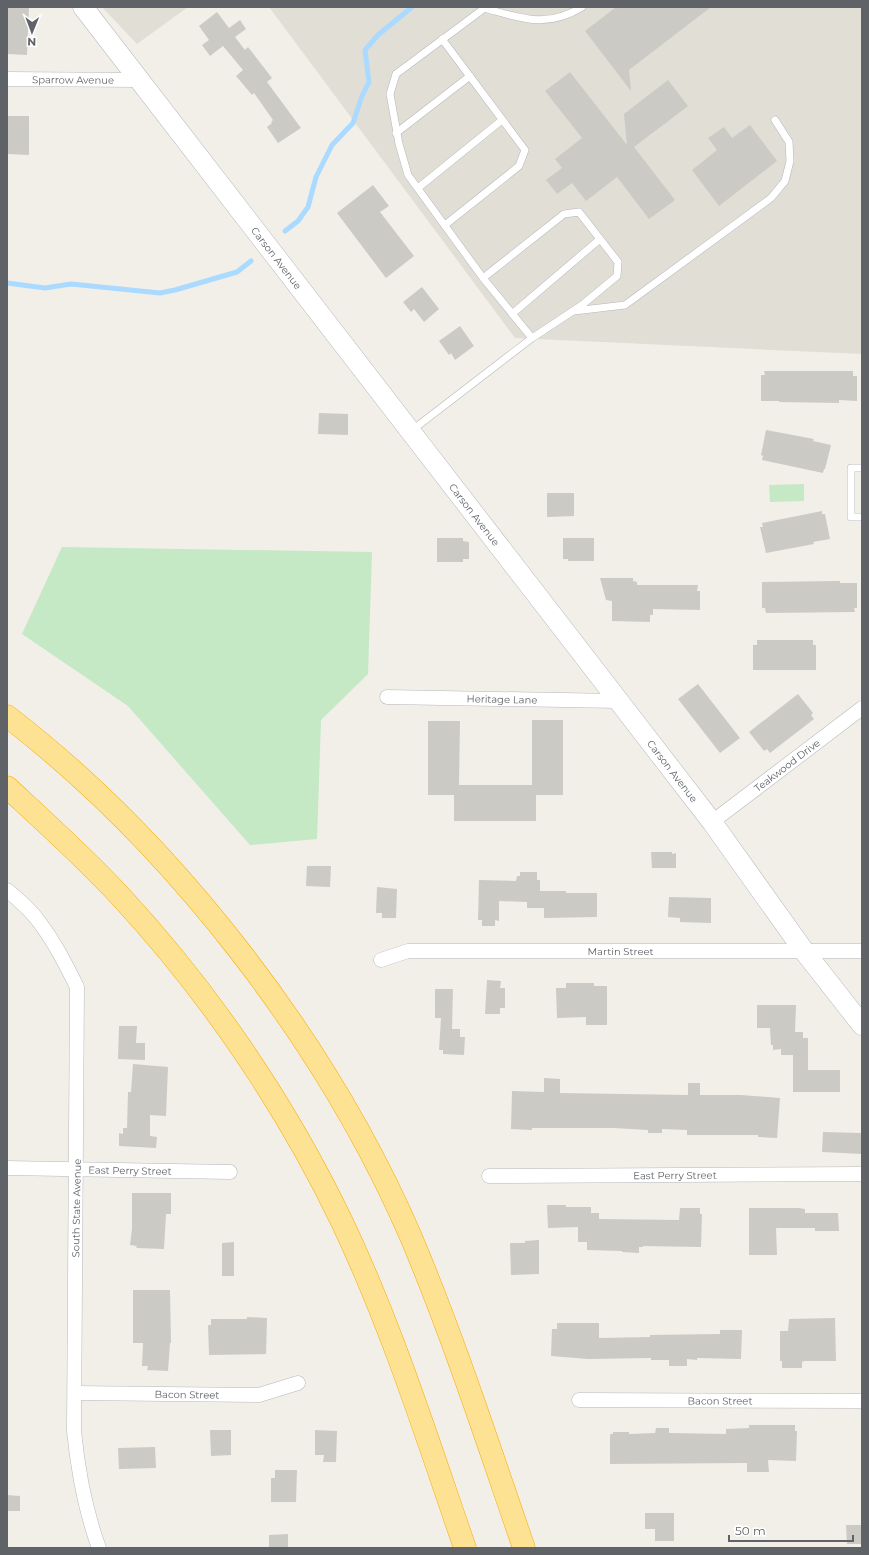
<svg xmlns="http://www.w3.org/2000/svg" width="869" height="1555" viewBox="0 0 869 1555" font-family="Montserrat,sans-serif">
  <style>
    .education { fill: #e1ded6 }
    .green { fill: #c5e8c5 }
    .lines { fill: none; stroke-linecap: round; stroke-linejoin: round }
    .stream { stroke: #aadaff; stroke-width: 5 }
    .building { fill: #cccac5 }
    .lane-casing { stroke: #b5b8bc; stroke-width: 8 }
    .street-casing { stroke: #b5b8bc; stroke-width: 15 }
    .secondary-casing { stroke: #b6babf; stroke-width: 21 }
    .highway-casing { stroke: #f9ab00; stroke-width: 23 }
    .lane { stroke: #fff; stroke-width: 7 }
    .street { stroke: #fff; stroke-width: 14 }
    .secondary { stroke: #fff; stroke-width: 20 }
    .highway { stroke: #fde293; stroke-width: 22 }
    .labels { text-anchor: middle; stroke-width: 3.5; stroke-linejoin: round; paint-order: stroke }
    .street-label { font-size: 10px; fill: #5f6368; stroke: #fff }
  </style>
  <rect width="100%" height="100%" fill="#f1efe8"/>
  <path class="education" d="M 102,7 L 188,7 L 137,44 Z
    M 269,7 L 862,7 L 862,354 L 515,338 Z"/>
  <path class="green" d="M 804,484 L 804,501 L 770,502 L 769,485 Z
    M 62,547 L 372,552 L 368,674 L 321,720 L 317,839 L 250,845 L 128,706 L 22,634 Z"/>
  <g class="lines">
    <path class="stream" d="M 285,231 L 298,221 L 308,207 L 316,177 L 332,145 L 353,123 L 362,96 L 369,82 L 365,50 L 378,35 L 412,7
      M 7,283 L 45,288 L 71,284 L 160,293 L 175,290 L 237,272 L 251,261"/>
  </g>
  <path class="building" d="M 7,7 L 29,7 L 27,55 L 7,54 Z
    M 616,7 L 711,7 L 629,70 L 631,91 L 585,31 Z
    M 217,12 L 229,28 L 240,20 L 246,29 L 235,37 L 245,50 L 248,47 L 272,78 L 267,82 L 301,128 L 278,143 L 267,127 L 272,123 L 271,122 L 273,120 L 254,93 L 252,95 L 236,76 L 243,70 L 223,46 L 210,56 L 202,45 L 209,40 L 199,26 Z
    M 570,72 L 627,145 L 624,114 L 668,80 L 688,106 L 634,147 L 675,200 L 649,219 L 617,177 L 586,201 L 572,183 L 557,194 L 546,180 L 562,168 L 555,159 L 582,138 L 545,91 Z
    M 7,116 L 29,116 L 29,155 L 7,154 Z
    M 750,125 L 777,161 L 719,206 L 692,170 L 717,150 L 708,138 L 724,127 L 732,138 Z
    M 373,185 L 389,206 L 380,212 L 414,256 L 386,278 L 337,213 Z
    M 422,287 L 439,309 L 424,322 L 414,309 L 411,312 L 403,302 Z
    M 460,326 L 474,346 L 455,360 L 451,353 L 449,355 L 439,341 Z
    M 764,371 L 853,371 L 853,376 L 857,376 L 857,401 L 839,400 L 839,403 L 779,402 L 779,401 L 761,401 L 761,375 L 765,375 Z
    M 319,413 L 348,414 L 348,435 L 318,434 Z
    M 766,430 L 814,439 L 813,441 L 831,445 L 825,469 L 824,469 L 823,473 L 762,460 L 763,456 L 761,455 Z
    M 547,493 L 574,493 L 574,516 L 547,517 Z
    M 822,511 L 822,514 L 825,514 L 830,539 L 813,542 L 814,544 L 766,553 L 760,527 L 763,527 L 762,523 Z
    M 437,538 L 463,538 L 463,541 L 469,542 L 469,559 L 463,559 L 463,562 L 437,562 Z
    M 563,538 L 594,538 L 594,561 L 568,561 L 568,559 L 563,559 Z
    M 600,578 L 633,578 L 633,581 L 637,582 L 637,585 L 698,585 L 697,591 L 700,591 L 700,610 L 653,609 L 653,615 L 650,615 L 650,622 L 612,621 L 612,601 L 606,600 Z
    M 840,581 L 840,583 L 857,583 L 857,608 L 854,608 L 855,612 L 766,613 L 765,608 L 762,608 L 762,582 Z
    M 757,640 L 813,640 L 813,645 L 816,645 L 816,670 L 753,670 L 753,645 L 757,645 Z
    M 698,684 L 740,738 L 720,753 L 678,699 Z
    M 798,694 L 813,713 L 811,715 L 814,719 L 770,753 L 767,749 L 764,751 L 749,732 Z
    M 532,720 L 563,720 L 563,795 L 536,795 L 536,821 L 454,821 L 454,795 L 428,795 L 428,721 L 460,721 L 459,785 L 532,785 Z
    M 651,852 L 672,852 L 672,854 L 676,853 L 676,868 L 652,868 Z
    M 307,866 L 331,866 L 330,887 L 306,886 Z
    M 520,872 L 537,872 L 537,880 L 540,880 L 540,891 L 566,891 L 566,893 L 597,893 L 597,917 L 544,918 L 544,908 L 527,908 L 527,902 L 499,901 L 499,921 L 495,920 L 495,926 L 482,926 L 482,920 L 478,920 L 479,880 L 516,881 L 517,876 L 520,876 Z
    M 377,887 L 397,889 L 396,918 L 382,918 L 382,913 L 376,913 Z
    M 669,897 L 711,898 L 711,923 L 680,922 L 680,918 L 668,917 Z
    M 487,980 L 501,981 L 500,988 L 505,988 L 505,1008 L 500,1008 L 500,1014 L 485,1014 Z
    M 566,983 L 594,983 L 594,986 L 607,986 L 607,1025 L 586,1025 L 586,1017 L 557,1018 L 556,988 L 566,988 Z
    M 435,989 L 453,989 L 452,1029 L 460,1029 L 460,1037 L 465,1037 L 464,1055 L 443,1054 L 443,1050 L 439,1050 L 441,1018 L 435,1018 Z
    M 757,1005 L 796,1005 L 795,1032 L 803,1032 L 803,1038 L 808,1038 L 808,1070 L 840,1070 L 840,1092 L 793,1092 L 793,1055 L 781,1055 L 781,1049 L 773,1050 L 773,1045 L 771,1045 L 770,1028 L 757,1028 Z
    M 119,1026 L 137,1026 L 136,1043 L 145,1043 L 145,1060 L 118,1059 Z
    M 133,1064 L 168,1067 L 166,1116 L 150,1115 L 150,1136 L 157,1137 L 156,1148 L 119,1146 L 119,1133 L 123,1134 L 123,1128 L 127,1128 L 128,1092 L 131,1092 Z
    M 544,1078 L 560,1079 L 560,1093 L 688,1095 L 688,1083 L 700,1083 L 700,1095 L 741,1095 L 780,1098 L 777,1138 L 758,1137 L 758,1135 L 687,1135 L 687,1130 L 662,1129 L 662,1133 L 648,1133 L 648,1130 L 613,1128 L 532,1128 L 532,1130 L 511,1129 L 512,1091 L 544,1092 Z
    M 823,1132 L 862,1133 L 862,1154 L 822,1152 Z
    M 132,1193 L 171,1193 L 171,1214 L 166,1214 L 164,1249 L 136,1248 L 137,1246 L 130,1245 L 132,1229 Z
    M 547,1205 L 566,1205 L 566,1207 L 591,1207 L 591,1213 L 599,1213 L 599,1219 L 679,1220 L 680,1208 L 700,1208 L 700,1214 L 702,1214 L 701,1247 L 643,1246 L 643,1247 L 639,1247 L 639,1253 L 622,1252 L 622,1251 L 587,1250 L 587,1242 L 578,1242 L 578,1227 L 548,1228 Z
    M 749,1208 L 799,1208 L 805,1209 L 805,1213 L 838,1213 L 839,1231 L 815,1231 L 815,1228 L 776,1228 L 777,1255 L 749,1255 Z
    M 539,1240 L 539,1274 L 511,1275 L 510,1243 L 525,1243 L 525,1241 Z
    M 234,1242 L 234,1276 L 222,1276 L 222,1243 Z
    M 133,1290 L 170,1290 L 171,1343 L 170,1343 L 168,1371 L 147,1370 L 148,1366 L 142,1366 L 143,1343 L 133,1343 Z
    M 247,1317 L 267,1318 L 266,1354 L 209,1355 L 208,1325 L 211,1325 L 211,1319 L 247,1319 Z
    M 835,1318 L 836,1361 L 804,1361 L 802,1362 L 802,1368 L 782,1368 L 782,1361 L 780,1361 L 780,1331 L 788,1331 L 789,1319 Z
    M 557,1323 L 599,1323 L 599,1338 L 650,1337 L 650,1335 L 720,1334 L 720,1330 L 742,1330 L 741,1359 L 697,1358 L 697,1360 L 687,1359 L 687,1366 L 669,1366 L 669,1360 L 651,1360 L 651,1358 L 588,1359 L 551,1356 L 552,1329 L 557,1329 Z
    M 749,1425 L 795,1425 L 795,1431 L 797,1431 L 796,1461 L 768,1460 L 769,1472 L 747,1472 L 747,1463 L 610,1464 L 610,1434 L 613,1434 L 613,1432 L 629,1432 L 629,1434 L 655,1433 L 656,1428 L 669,1428 L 669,1433 L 726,1434 L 726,1429 L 749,1428 Z
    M 210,1430 L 231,1430 L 231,1455 L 211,1456 Z
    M 315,1430 L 337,1431 L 336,1462 L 323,1462 L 324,1455 L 315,1455 Z
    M 155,1447 L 156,1468 L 119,1469 L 118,1448 Z
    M 275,1470 L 297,1470 L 296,1502 L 271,1502 L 271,1478 L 275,1478 Z
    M 7,1495 L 20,1496 L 20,1511 L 7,1511 Z
    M 645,1513 L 674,1513 L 674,1541 L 655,1541 L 655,1529 L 645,1529 Z
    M 846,1525 L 862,1525 L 862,1544 L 847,1544 Z
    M 288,1534 L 288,1548 L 269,1548 L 269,1535 Z"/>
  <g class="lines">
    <defs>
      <path id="lane" d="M 486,7 L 396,74 L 390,94 L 399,144 L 408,175 L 483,278 L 532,338
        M 484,8 C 521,18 546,29 582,7
        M 442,39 L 525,150 L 519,166 L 445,225
        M 396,133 L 470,76
        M 418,188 L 502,120
        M 574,311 L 625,305 L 771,198 L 785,181 L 790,161 L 789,142 L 775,120
        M 512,314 L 600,239
        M 411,431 L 532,338 L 582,305 L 617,276 L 618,262 L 579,212 L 564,214 L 483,278
        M 862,468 L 851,468 L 851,517 L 862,517"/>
      <g id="street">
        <path id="s1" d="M 7,79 L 138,80"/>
        <path id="s2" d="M 387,697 L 618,701"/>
        <path id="s3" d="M 712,822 L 862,708"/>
        <path d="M 7,890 C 19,900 31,910 40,923 C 55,943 66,965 77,987 L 74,1431 C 78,1471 85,1510 99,1548"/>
        <path id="s4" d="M 381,960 L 408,951 L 862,951"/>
        <path id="s5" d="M 7,1168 L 230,1172"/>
        <path id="s6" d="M 489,1176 L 862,1174"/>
        <path id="s7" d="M 75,1393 L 259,1395 L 298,1383"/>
        <path id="s8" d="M 579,1400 L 862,1401"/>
      </g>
      <g id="secondary">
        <path id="s9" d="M 83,7 L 712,822 L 804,951 L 862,1025"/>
      </g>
      <path id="highway" d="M 7,716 C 175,845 327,1043 411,1237 C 454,1339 488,1444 524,1548
        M 7,787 C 46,823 85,858 121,897 C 209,992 286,1105 342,1222 C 392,1327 427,1438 465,1548"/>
    </defs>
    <use href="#lane" class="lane-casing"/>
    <use href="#street" class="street-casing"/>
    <use href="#secondary" class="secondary-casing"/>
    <use href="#highway" class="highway-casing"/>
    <use href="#lane" class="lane"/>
    <use href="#street" class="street"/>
    <use href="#secondary" class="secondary"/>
    <use href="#highway" class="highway"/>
  </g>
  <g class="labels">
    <g class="street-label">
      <text dy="4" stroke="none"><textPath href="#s1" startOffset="66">Sparrow Avenue</textPath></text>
      <text dy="4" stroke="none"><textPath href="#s9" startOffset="317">Carson Avenue</textPath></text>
      <text dy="4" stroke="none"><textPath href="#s9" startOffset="641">Carson Avenue</textPath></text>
      <text dy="4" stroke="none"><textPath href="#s2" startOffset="115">Heritage Lane</textPath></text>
      <text dy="4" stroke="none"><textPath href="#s3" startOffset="94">Teakwood Drive</textPath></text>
      <text dy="4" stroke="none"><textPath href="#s9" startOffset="965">Carson Avenue</textPath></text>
      <text dy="4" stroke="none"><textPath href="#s4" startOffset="241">Martin Street</textPath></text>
      <text dy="4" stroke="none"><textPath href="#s5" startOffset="123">East Perry Street</textPath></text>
      <text dy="4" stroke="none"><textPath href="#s6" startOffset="186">East Perry Street</textPath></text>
      <text transform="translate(76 1208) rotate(-89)" y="4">South State Avenue</text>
      <text dy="4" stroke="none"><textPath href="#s7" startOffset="112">Bacon Street</textPath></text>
      <text dy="4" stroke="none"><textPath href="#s8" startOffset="141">Bacon Street</textPath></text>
    </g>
  </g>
  <rect width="869" height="1555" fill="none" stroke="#5f6368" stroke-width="16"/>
  <g transform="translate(32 32) rotate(181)" stroke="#ffffff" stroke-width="3" paint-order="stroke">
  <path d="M0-3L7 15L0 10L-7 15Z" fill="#5f6368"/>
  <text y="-6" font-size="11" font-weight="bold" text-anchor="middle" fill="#5f6368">N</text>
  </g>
  <path d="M729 1535v6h124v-6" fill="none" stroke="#5f6368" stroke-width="2"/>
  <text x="735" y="1535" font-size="12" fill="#5f6368" stroke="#ffffff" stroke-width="3" paint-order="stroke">50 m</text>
</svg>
